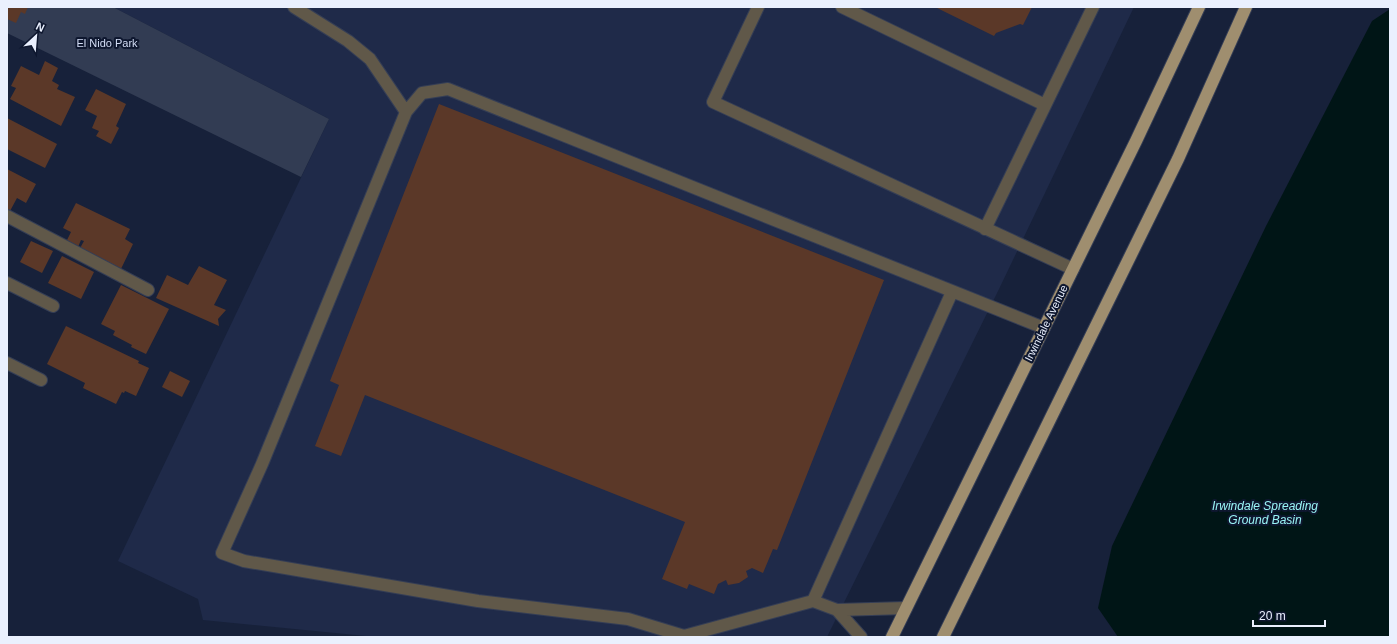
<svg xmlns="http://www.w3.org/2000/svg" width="1397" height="644" viewBox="0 0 1397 644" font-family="Arial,sans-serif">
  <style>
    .built { fill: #1f2a49 }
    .green { fill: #323c53 }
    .water { fill: #001516 }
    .building { fill: #5b3828 }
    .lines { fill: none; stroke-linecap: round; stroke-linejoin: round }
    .minor-casing { stroke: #353e55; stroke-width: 14 }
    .major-casing { stroke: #353e55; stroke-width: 14 }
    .minor { stroke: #605849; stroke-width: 12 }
    .major { stroke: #9f8e6f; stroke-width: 12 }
    .labels { text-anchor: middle; stroke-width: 4; stroke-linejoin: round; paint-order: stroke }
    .park-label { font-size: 11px; fill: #d4def6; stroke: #0e172f }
    .street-label { font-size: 11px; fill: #eaf0fe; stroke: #0e172f }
    .water-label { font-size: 12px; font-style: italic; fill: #99f3f5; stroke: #0e172f }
  </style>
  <rect width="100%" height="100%" fill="#17213a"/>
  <path class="built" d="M 113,7 L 1134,7 L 1000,287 L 827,637 L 376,637 L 203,620 L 198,599 L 118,561 L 329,119 Z"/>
  <path class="green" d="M 7,7 L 113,7 L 329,119 L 301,177 L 7,33 Z"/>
  <path class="water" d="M 1390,9 L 1390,637 L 1118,637 L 1098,608 L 1112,546 L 1266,226 L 1372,21 Z"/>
  <path class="building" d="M 7,7 L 28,7 L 25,14 L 21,12 L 16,23 L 7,19 Z
    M 935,7 L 1032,7 L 1023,25 L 1020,24 L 996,33 L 994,36 Z
    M 45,61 L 58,68 L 52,81 L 59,85 L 57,89 L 75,97 L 61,126 L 10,99 L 16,88 L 11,86 L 21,66 L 39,75 Z
    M 96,89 L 126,104 L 116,126 L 119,128 L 111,144 L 96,136 L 99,131 L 92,128 L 97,116 L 85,110 Z
    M 439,104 L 884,280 L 777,550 L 773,549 L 763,573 L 752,568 L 746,571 L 748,577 L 739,583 L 728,585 L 726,580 L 718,584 L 714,594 L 689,584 L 687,589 L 662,579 L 685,522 L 365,395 L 341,456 L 315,446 L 339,385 L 330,381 Z
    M 7,118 L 57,144 L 45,168 L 7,149 Z
    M 7,169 L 36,184 L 26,203 L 17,198 L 10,211 L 7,210 Z
    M 76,203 L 130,229 L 125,239 L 133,244 L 120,271 L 79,250 L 84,241 L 81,240 L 78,247 L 66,242 L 71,232 L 63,228 Z
    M 31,241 L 53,251 L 42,273 L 20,262 Z
    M 62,256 L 94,272 L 81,299 L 48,283 Z
    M 199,266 L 227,280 L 214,305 L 226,310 L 218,319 L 219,326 L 156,298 L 167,275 L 188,285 Z
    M 121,285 L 169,309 L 146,354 L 131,347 L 132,345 L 113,335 L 115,331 L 101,324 Z
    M 66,326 L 139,361 L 138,363 L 149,368 L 136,396 L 125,391 L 124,393 L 122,392 L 116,404 L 83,388 L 85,383 L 47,364 Z
    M 170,371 L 190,381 L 182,397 L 162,387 Z"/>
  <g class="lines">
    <defs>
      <path id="minor" d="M 294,7 L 348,41 L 370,59 L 406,112
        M 758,7 L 713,102 L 1073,269
        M 842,7 L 1045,105
        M 7,216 L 148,290
        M 985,229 L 1093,7
        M 7,283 L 53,306
        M 952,292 L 813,601 L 684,636 L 628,619 L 478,601 L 244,561 L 222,553 L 262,464 L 406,112 L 422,93 L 448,89 L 1044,328
        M 7,363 L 41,380
        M 813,601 L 837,610 L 906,608
        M 837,610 L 861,637"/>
      <path id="major" d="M 892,637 L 1136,141 L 1199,7
        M 943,637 L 1178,159 L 1246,7"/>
    </defs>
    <use href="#minor" class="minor-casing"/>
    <use href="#major" class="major-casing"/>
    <use href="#minor" class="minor"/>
    <use href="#major" class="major"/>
  </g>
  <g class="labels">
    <g class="park-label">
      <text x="107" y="47">El Nido Park</text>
    </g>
    <g class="street-label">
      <text transform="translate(1046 323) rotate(-64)" y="4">Irwindale Avenue</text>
    </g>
    <g class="water-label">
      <text x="1265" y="510">Irwindale Spreading<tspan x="1265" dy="14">Ground Basin</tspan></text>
    </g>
  </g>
  <rect width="1397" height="644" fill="none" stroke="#eaf0fe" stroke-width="16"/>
  <g transform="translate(36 36) rotate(26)" stroke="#0e172f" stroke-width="3" paint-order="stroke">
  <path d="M0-3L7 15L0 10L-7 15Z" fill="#eaf0fe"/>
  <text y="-6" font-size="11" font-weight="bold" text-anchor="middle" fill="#eaf0fe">N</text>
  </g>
  <path d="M1253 620v6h72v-6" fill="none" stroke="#eaf0fe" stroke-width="2"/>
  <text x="1259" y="620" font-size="12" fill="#eaf0fe" stroke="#0e172f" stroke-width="3" paint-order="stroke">20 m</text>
</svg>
